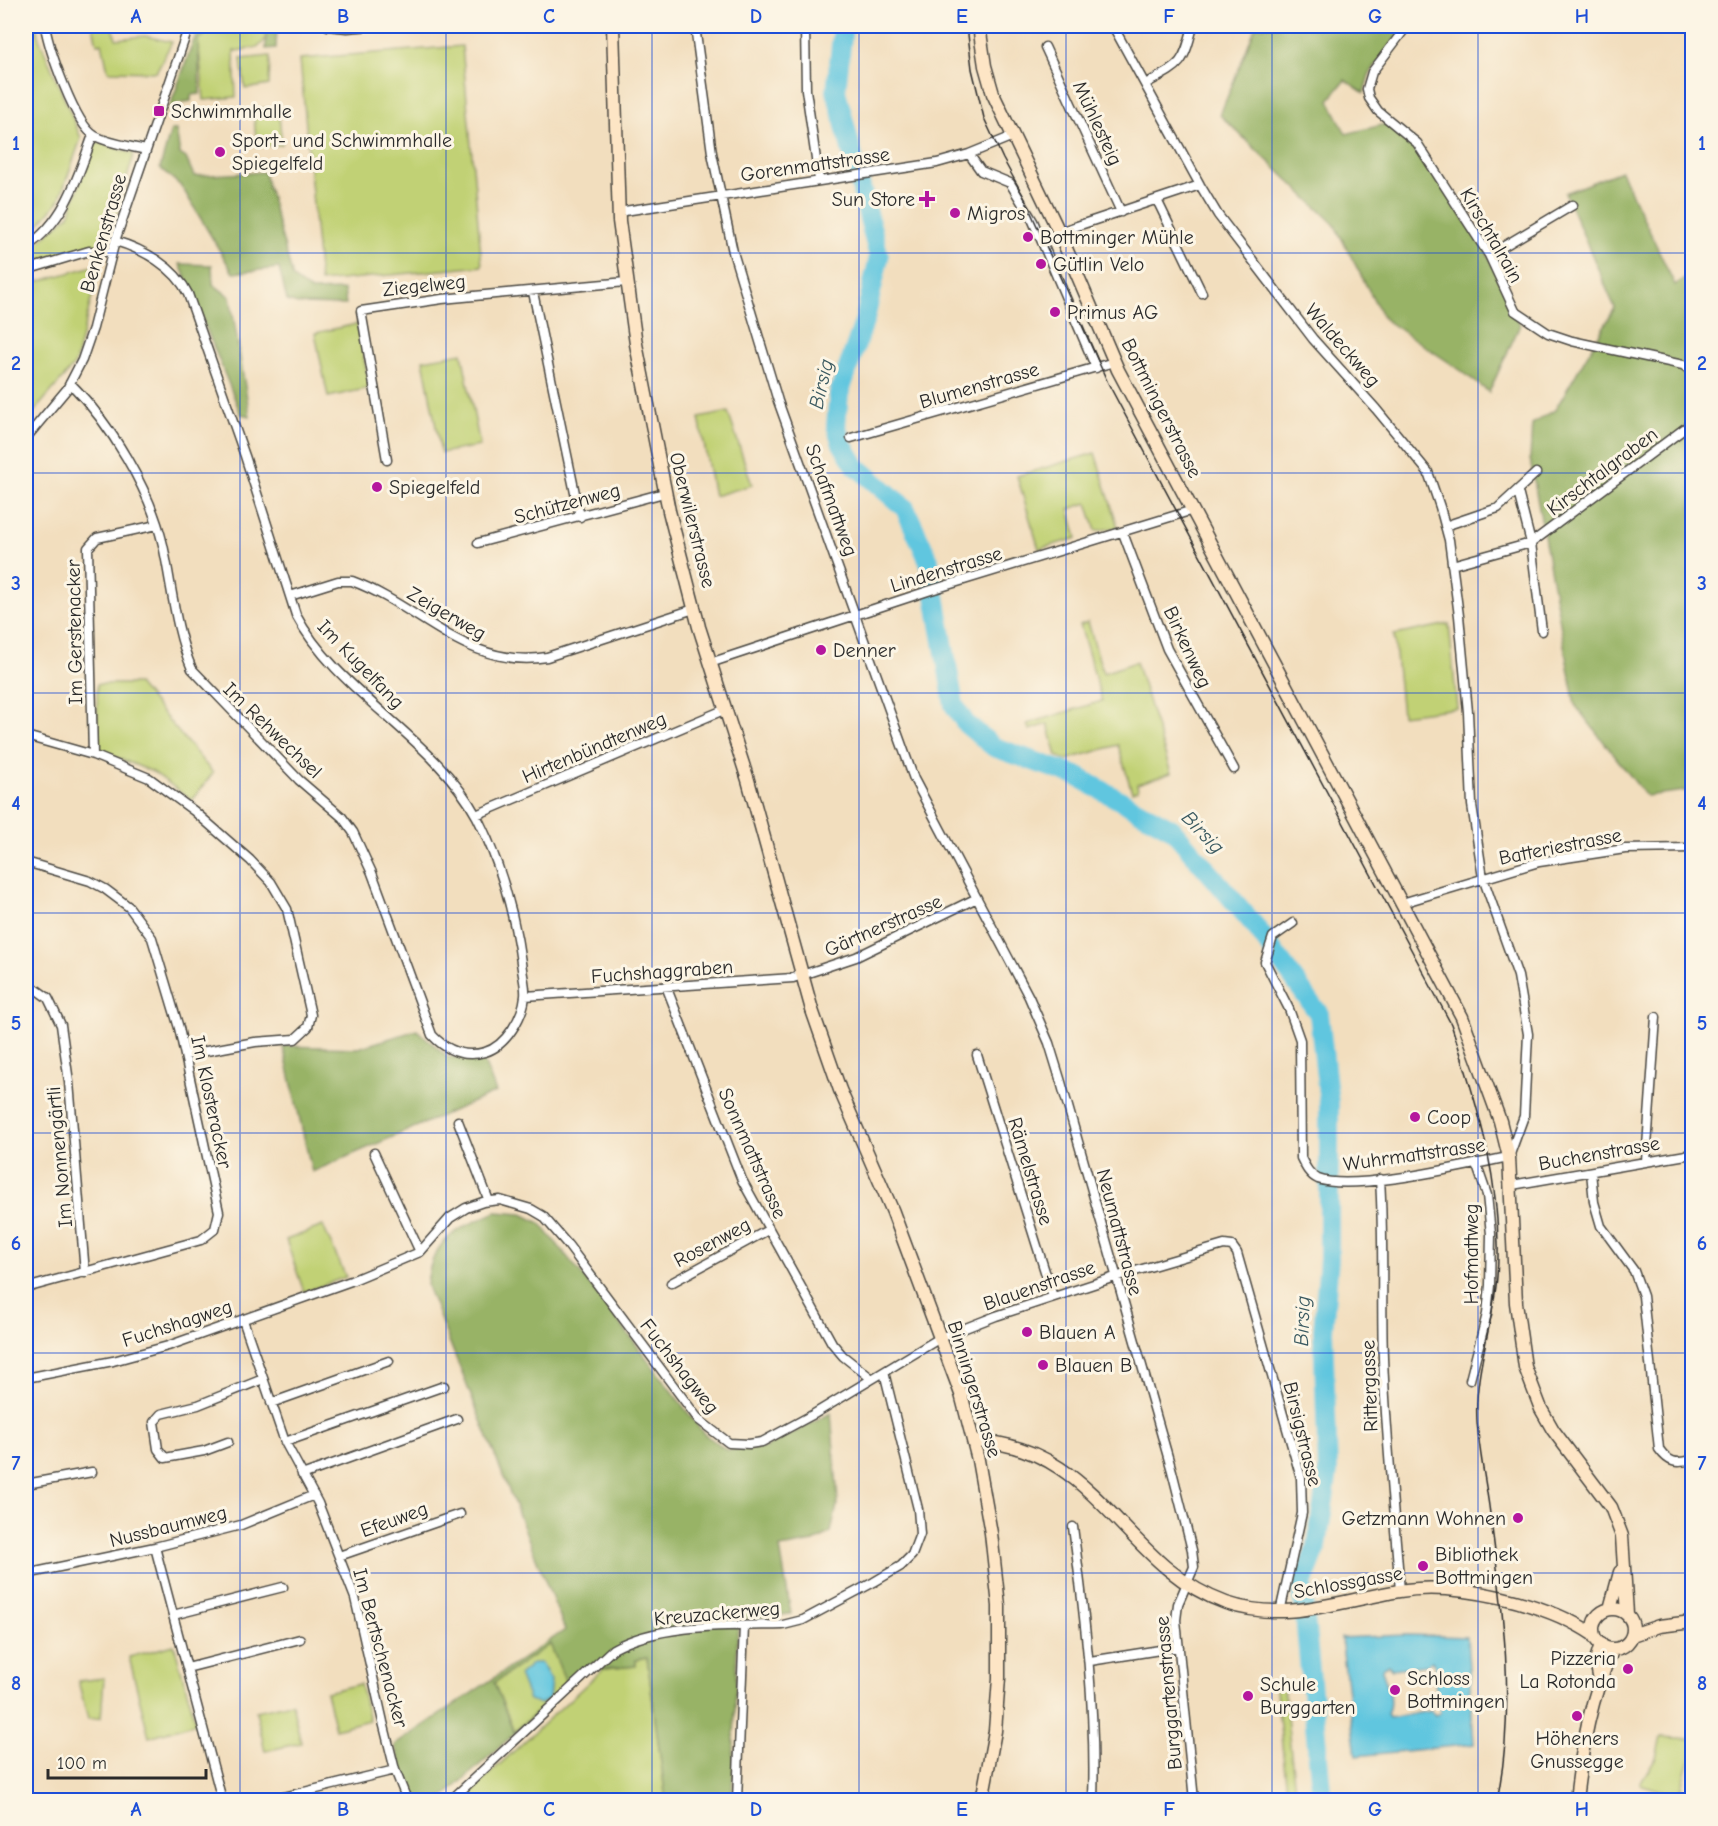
<svg xmlns="http://www.w3.org/2000/svg" width="1718" height="1826" viewBox="0 0 1718 1826" font-family="'Comic Neue',sans-serif">
  <style>
    .green { fill: #c1d174; stroke: #767e50; stroke-width: 1.5 }
    .forest { fill: #98b366; stroke: #626f48; stroke-width: 1.5; fill-rule: evenodd }
    .water { fill: #61c6df; stroke: #467885; stroke-width: 1.5; fill-rule: evenodd }
    .lines { fill: none; stroke-linecap: round; stroke-linejoin: round }
    .river { stroke: #61c6df; stroke-width: 20 }
    .street-casing { stroke: #494641; stroke-width: 11 }
    .secondary-casing { stroke: #494641; stroke-width: 15 }
    .street { stroke: #fff; stroke-width: 8 }
    .secondary { stroke: #fde5c5; stroke-width: 12 }
    .tram { stroke: #2b2b2b; stroke-width: 1.5 }
    .grid { fill: none; stroke: #1d4ed8; stroke-width: 1.5; stroke-opacity: 0.55 }
    .poi-dot { fill: #b5179e; stroke: #fcf5e5; stroke-width: 2 }
    .labels { text-anchor: middle; stroke-width: 6; stroke-linejoin: round; paint-order: stroke }
    .poi-label { font-size: 20px; fill: #2b2b2b; stroke: #fcf5e5; text-anchor: start }
    .street-label { font-size: 20px; fill: #2b2b2b; stroke: #fcf5e5 }
    .water-label { font-size: 21px; font-style: italic; fill: #3b5a61; stroke: #fcf5e5 }
    .neatline { fill: none; stroke: #1d4ed8; stroke-width: 2 }
    .grid-label { font-size: 20px; text-anchor: middle; font-weight: bold; fill: #1d4ed8 }
  </style>
  <rect width="100%" height="100%" fill="#fcf5e5"/>
  <filter id="ink" filterUnits="userSpaceOnUse"><feTurbulence type="fractalNoise" baseFrequency=".0167" numOctaves="2"/><feDisplacementMap in="SourceGraphic" scale="12" xChannelSelector="R" yChannelSelector="G"/><feConvolveMatrix kernelMatrix="1 2 1 2 8 2 1 2 1" color-interpolation-filters="sRGB"/></filter>
  <filter id="wash" filterUnits="userSpaceOnUse"><feTurbulence type="fractalNoise" baseFrequency=".008" numOctaves="4" result="noise"/><feDisplacementMap in="SourceGraphic" scale="24" xChannelSelector="R" yChannelSelector="G"/><feGaussianBlur stdDeviation="1.35" result="paint"/><feColorMatrix in="noise" values="0 0 0 0 0 0 0 0 0 0 0 0 0 0 0 0 0 1.4 0 .05"/><feComposite in="paint" operator="in"/></filter>
  <g filter="url(#wash)">
    <rect width="100%" height="100%" fill="#f2debe"/>
    <path class="green" d="M 26,26 L 36,26 L 38,36 L 81,138 L 59,201 L 26,239 Z
      M 93,26 L 113,26 L 116,39 L 145,36 L 172,42 L 156,72 L 108,71 L 102,43 L 97,44 Z
      M 208,26 L 257,26 L 266,35 C 264,50 247,49 234,51 L 236,97 L 204,100 L 198,39 L 204,35 Z
      M 462,46 L 482,266 L 320,282 L 300,59 Z
      M 270,56 L 269,85 L 245,89 L 241,59 Z
      M 278,107 L 282,144 L 257,147 L 253,109 Z
      M 95,141 L 134,154 L 108,242 L 26,265 L 26,253 L 69,215 Z
      M 100,264 L 75,364 L 26,421 L 26,285 Z
      M 357,324 L 370,388 L 328,397 L 315,333 Z
      M 462,353 L 480,446 L 441,453 L 423,360 Z
      M 728,412 L 752,485 L 714,496 L 699,418 Z
      M 1095,453 L 1118,527 L 1096,531 L 1087,503 L 1069,509 L 1077,538 L 1039,549 L 1017,476 Z
      M 1088,622 L 1103,673 L 1136,662 L 1171,773 L 1137,784 L 1138,790 L 1132,792 L 1118,745 L 1066,760 L 1057,756 L 1048,724 L 1029,730 L 1027,724 L 1102,701 L 1080,625 Z
      M 1449,624 L 1457,708 L 1402,715 L 1394,635 Z
      M 97,684 L 138,684 L 213,773 L 192,800 L 153,772 L 98,750 Z
      M 323,1226 L 346,1277 L 304,1292 L 286,1240 Z
      M 550,1644 L 568,1685 L 515,1733 L 494,1683 Z
      M 174,1645 L 196,1723 L 149,1737 L 129,1657 Z
      M 647,1658 L 666,1800 L 461,1800 L 603,1669 L 636,1666 L 636,1660 Z
      M 104,1678 L 101,1718 L 88,1719 L 78,1681 Z
      M 1283,1680 L 1296,1800 L 1288,1800 L 1275,1681 Z
      M 360,1684 L 369,1720 L 335,1729 L 326,1692 Z
      M 292,1703 L 301,1743 L 265,1751 L 256,1711 Z
      M 1661,1737 L 1692,1739 L 1692,1753 L 1679,1796 L 1640,1784 L 1656,1758 Z"/>
    <path class="forest" d="M 199,26 L 208,26 L 204,36 L 198,39 L 200,94 L 191,95 L 191,101 L 176,103 L 175,113 L 168,112 Z
      M 257,26 L 277,26 L 276,48 L 266,49 L 266,35 Z
      M 1256,26 L 1405,26 L 1369,75 L 1364,93 L 1345,80 L 1329,100 L 1346,134 L 1386,124 L 1423,154 L 1485,249 L 1520,325 L 1489,392 L 1456,367 L 1384,319 L 1334,224 L 1220,115 Z
      M 171,130 L 176,130 L 180,154 L 186,158 L 194,176 L 264,172 L 293,278 L 311,291 L 344,290 L 346,305 L 298,304 L 287,301 L 279,268 L 233,273 L 182,187 L 160,168 Z
      M 1621,171 L 1675,285 L 1692,274 L 1692,790 L 1646,796 L 1575,705 L 1530,459 L 1532,424 L 1555,410 L 1615,308 L 1565,193 Z
      M 180,264 L 212,265 L 213,284 L 230,297 L 250,416 L 241,414 Z
      M 417,1030 L 448,1057 L 483,1059 L 496,1092 L 312,1172 L 283,1046 L 358,1048 Z
      M 496,1212 L 522,1214 L 540,1223 L 603,1301 L 704,1434 L 727,1450 L 765,1448 L 831,1413 L 838,1501 L 831,1532 L 814,1542 L 780,1548 L 791,1614 L 738,1619 L 732,1800 L 666,1800 L 647,1658 L 636,1660 L 636,1666 L 603,1669 L 593,1663 L 445,1796 C 436,1801 421,1804 412,1798 L 395,1745 L 565,1630 L 427,1286 C 430,1240 457,1229 496,1212 ZM 550,1644 L 567,1685 L 514,1732 L 494,1683 Z"/>
    <path class="water" d="M 1406,1635 L 1467,1637 L 1474,1744 L 1356,1756 L 1341,1638 ZM 1432,1661 L 1436,1666 L 1436,1675 L 1434,1676 L 1440,1713 L 1435,1715 L 1431,1711 L 1389,1718 L 1387,1714 C 1394,1701 1386,1681 1382,1670 L 1383,1667 L 1388,1665 L 1392,1669 L 1427,1665 Z
      M 533,1663 L 541,1663 L 551,1680 L 549,1698 L 541,1704 L 529,1700 L 519,1675 Z"/>
    <g class="lines">
      <path class="river" d="M 843,26 L 836,91 L 879,257 L 865,319 L 839,394 L 836,425 L 842,444 L 856,466 L 905,508 L 929,561 L 954,705 L 966,724 L 994,747 L 1076,776 L 1172,829 L 1256,927 L 1319,1014 L 1329,1104 L 1329,1258 L 1323,1331 L 1328,1471 L 1317,1546 L 1302,1585 L 1322,1800"/>
    </g>
  </g>
  <g filter="url(#ink)">
    <g class="lines">
      <defs>
        <path id="street" d="M 45,26 C 49,49 75,125 95,136 C 110,144 130,146 146,150
          M 328,26 L 347,28 L 371,26
          M 695,26 L 712,153 L 733,252 L 778,401 L 914,779 L 1029,997 L 1049,1043 L 1061,1082 L 1172,1471 L 1192,1550 L 1194,1567 L 1178,1604 L 1176,1620 L 1194,1800
          M 805,26 L 806,90 L 819,180
          M 1113,26 L 1200,185 L 1218,215 L 1313,339 L 1376,409 L 1428,472 L 1440,507 L 1449,540 L 1459,616 L 1468,712 L 1472,805 L 1483,878 L 1518,976 L 1528,1034 L 1524,1116 L 1509,1157 C 1468,1165 1354,1192 1318,1179 C 1309,1175 1305,1166 1301,1158 L 1300,1040 L 1289,1009 L 1265,962 L 1273,937 L 1293,923
          M 1407,26 L 1372,72 L 1367,89 L 1369,98 L 1378,111 L 1417,143 L 1489,255 L 1515,311 L 1548,333 L 1572,341 L 1683,365 L 1692,372
          M 1045,47 L 1121,212
          M 1145,84 C 1181,65 1183,66 1193,26
          M 969,154 L 981,171 L 1010,183 L 1033,221 L 1096,368
          M 1157,200 L 1202,293
          M 618,212 L 937,163 L 969,154 L 1013,136
          M 1059,232 L 1200,185
          M 26,247 C 65,222 78,176 93,135
          M 1489,255 L 1573,205
          M 26,270 L 89,251 L 112,252
          M 533,292 L 580,517
          M 70,383 C 110,423 150,489 163,545 C 172,586 175,630 192,669 L 299,780 L 342,817 L 353,832 L 372,873 L 432,1035 C 446,1050 464,1058 485,1052 C 506,1046 523,1017 525,996 C 526,988 523,977 522,969 C 515,916 501,864 477,817 C 434,737 337,693 296,615 L 245,456 L 188,294 C 175,267 143,249 115,241
          M 26,438 L 67,389 L 82,360 L 93,328 L 115,241 L 189,26
          M 851,438 L 1114,362
          M 387,460 L 361,311 L 442,299 L 626,282
          M 1518,492 L 1531,543 L 1542,631
          M 1445,526 L 1498,508 L 1536,473
          M 1123,533 L 1167,649 L 1234,769
          M 478,543 L 664,493
          M 1452,565 L 1531,543 L 1692,423
          M 290,596 L 338,581 L 352,581 C 420,606 468,670 547,657 L 694,609
          M 710,663 L 928,591 L 1193,510
          M 26,736 L 93,755 L 149,778 L 194,811 L 250,860 L 271,882 L 287,909 L 311,1015 L 308,1027 L 295,1039 L 255,1042 L 185,1055
          M 93,755 L 88,548 L 97,538 L 157,525
          M 476,815 L 726,709
          M 26,862 L 90,881 L 105,889 L 129,907 L 152,938 L 179,1028 L 219,1212 L 215,1229 L 201,1240 L 26,1288
          M 1402,903 L 1539,862 L 1625,849 L 1692,848
          M 26,982 L 48,998 L 61,1025 L 69,1082 L 85,1273
          M 666,986 L 742,1180 L 832,1343 L 843,1356 L 872,1379
          M 525,996 L 793,978 L 856,957 L 977,898
          M 977,1055 L 1053,1297
          M 458,1121 L 489,1201
          M 374,1153 L 420,1252
          M 1646,1161 L 1656,1017
          M 1591,1172 L 1594,1202 L 1601,1226 L 1634,1271 L 1643,1296 L 1659,1449 C 1669,1463 1676,1464 1692,1460
          M 1380,1179 C 1384,1239 1381,1298 1383,1358 C 1386,1436 1394,1513 1400,1591
          M 1512,1185 L 1692,1154
          M 671,1283 L 768,1230
          M 243,1320 L 285,1442 L 318,1503 L 355,1598 L 383,1722 L 395,1770 L 407,1800
          M 26,1378 L 113,1361 L 168,1346 L 351,1281 L 420,1252 L 450,1218 L 466,1208 L 483,1202 L 500,1200 L 531,1209 L 543,1216 L 568,1245 L 699,1420 L 729,1443 L 749,1444 L 762,1442 L 814,1414 L 940,1338 L 996,1316 L 1115,1277 L 1224,1245 L 1232,1246 L 1237,1253 L 1301,1478 L 1302,1513 L 1280,1612
          M 1470,1380 L 1487,1314 L 1490,1285 L 1491,1234 L 1487,1195 L 1476,1163
          M 271,1403 L 389,1361
          M 228,1442 L 204,1451 L 165,1458 L 158,1449 L 154,1422 L 161,1414 L 198,1405 L 263,1379
          M 285,1442 L 444,1386
          M 302,1475 L 457,1419
          M 26,1484 L 92,1472
          M 1073,1527 C 1085,1619 1096,1708 1093,1800
          M 155,1547 L 222,1800
          M 339,1556 L 460,1514
          M 26,1574 L 155,1547 L 241,1525 L 314,1495
          M 173,1615 L 283,1587
          M 1090,1661 L 1179,1647
          M 187,1668 L 300,1639
          M 271,1800 L 395,1770
          M 451,1800 L 613,1649 C 660,1623 730,1626 783,1625 L 803,1620 L 874,1582 L 901,1566 L 912,1555 L 920,1534 L 918,1509 L 884,1372
          M 737,1800 L 744,1626"/>
        <path id="secondary" d="M 613,26 L 619,221 L 636,344 L 669,511 L 699,627 L 748,780 L 812,1010 L 840,1090 L 893,1212 L 961,1394 L 978,1460 L 991,1533 L 999,1606 L 999,1678 L 995,1731 L 982,1800
          M 979,26 L 985,66 L 993,94 L 1059,232 L 1118,370 L 1462,1017 L 1500,1121 L 1509,1157 L 1516,1303 L 1525,1367 L 1541,1409 L 1553,1430 L 1611,1507 L 1622,1536 L 1627,1614
          M 973,1441 C 1098,1444 1122,1566 1226,1603 C 1285,1623 1340,1601 1399,1591 C 1456,1581 1547,1603 1594,1635
          M 1610,1609 L 1620,1572
          M1593 1629a20 20 0 1 1 40 0a20 20 0 1 1-40 0Z
          M 1632,1635 L 1659,1626 L 1692,1622
          M 1599,1676 L 1596,1660 L 1601,1644
          M 1576,1800 C 1582,1748 1590,1697 1613,1649"/>
      </defs>
      <use href="#street" class="street-casing"/>
      <use href="#secondary" class="secondary-casing"/>
      <use href="#street" class="street"/>
      <use href="#secondary" class="secondary"/>
      <path class="tram" d="M 967,26 L 972,69 L 984,118 L 1003,159 L 1023,195 L 1108,383 L 1451,1024 C 1478,1106 1504,1189 1497,1277 C 1493,1325 1474,1373 1477,1421 C 1479,1450 1485,1478 1489,1506 C 1502,1601 1517,1706 1497,1800"/>
    </g>
  </g>
  <path class="grid" d="M 240,26 L 240,1800M 446,26 L 446,1800M 652,26 L 652,1800M 859,26 L 859,1800M 1066,26 L 1066,1800M 1272,26 L 1272,1800M 1478,26 L 1478,1800M 26,253 L 1692,253M 26,473 L 1692,473M 26,693 L 1692,693M 26,913 L 1692,913M 26,1133 L 1692,1133M 26,1353 L 1692,1353M 26,1573 L 1692,1573"/>
  <g class="poi-dot">
    <rect x="153" y="105" width="12" height="12" rx="3"/>
    <circle cx="220" cy="152" r="6"/>
    <path d="M924 190h6v6h6v6h-6v6h-6v-6h-6v-6h6z"/>
    <circle cx="955" cy="213" r="6"/>
    <circle cx="1028" cy="237" r="6"/>
    <circle cx="1041" cy="264" r="6"/>
    <circle cx="1055" cy="312" r="6"/>
    <circle cx="377" cy="487" r="6"/>
    <circle cx="821" cy="650" r="6"/>
    <circle cx="1415" cy="1117" r="6"/>
    <circle cx="1027" cy="1332" r="6"/>
    <circle cx="1043" cy="1365" r="6"/>
    <circle cx="1518" cy="1518" r="6"/>
    <circle cx="1423" cy="1566" r="6"/>
    <circle cx="1628" cy="1669" r="6"/>
    <circle cx="1395" cy="1690" r="6"/>
    <circle cx="1248" cy="1696" r="6"/>
    <circle cx="1577" cy="1716" r="6"/>
  </g>
  <g class="labels">
    <g class="poi-label">
      <text x="171" y="118">Schwimmhalle</text>
      <text x="232" y="147">Sport- und Schwimmhalle<tspan x="232" dy="23">Spiegelfeld</tspan></text>
      <text x="915" y="206" text-anchor="end">Sun Store</text>
      <text x="967" y="220">Migros</text>
      <text x="1040" y="244">Bottminger Mühle</text>
      <text x="1053" y="271">Gütlin Velo</text>
      <text x="1067" y="319">Primus AG</text>
      <text x="389" y="494">Spiegelfeld</text>
      <text x="833" y="657">Denner</text>
      <text x="1427" y="1124">Coop</text>
      <text x="1039" y="1339">Blauen A</text>
      <text x="1055" y="1372">Blauen B</text>
      <text x="1506" y="1525" text-anchor="end">Getzmann Wohnen</text>
      <text x="1435" y="1561">Bibliothek<tspan x="1435" dy="23">Bottmingen</tspan></text>
      <text x="1616" y="1665" text-anchor="end">Pizzeria<tspan x="1616" dy="23">La Rotonda</tspan></text>
      <text x="1407" y="1685">Schloss<tspan x="1407" dy="23">Bottmingen</tspan></text>
      <text x="1260" y="1691">Schule<tspan x="1260" dy="23">Burggarten</tspan></text>
      <text x="1577" y="1745" text-anchor="middle">Höheners<tspan x="1577" dy="23">Gnussegge</tspan></text>
    </g>
    <g class="street-label">
      <text transform="translate(1098 123) rotate(65)" y="7">Mühlesteig</text>
      <text transform="translate(815 164) rotate(-8)" y="7">Gorenmattstrasse</text>
      <text transform="translate(103 233) rotate(-74)" y="7">Benkenstrasse</text>
      <text transform="translate(1492 235) rotate(60)" y="7">Kirschtalrain</text>
      <text transform="translate(424 285) rotate(-6)" y="7">Ziegelweg</text>
      <text transform="translate(1343 345) rotate(49)" y="7">Waldeckweg</text>
      <text transform="translate(979 385) rotate(-16)" y="7">Blumenstrasse</text>
      <text transform="translate(1162 408) rotate(63)" y="7">Bottmingerstrasse</text>
      <text transform="translate(1602 471) rotate(-37)" y="7">Kirschtalgraben</text>
      <text transform="translate(832 500) rotate(70)" y="7">Schafmattweg</text>
      <text transform="translate(567 503) rotate(-15)" y="7">Schützenweg</text>
      <text transform="translate(693 520) rotate(76)" y="7">Oberwilerstrasse</text>
      <text transform="translate(946 569) rotate(-17)" y="7">Lindenstrasse</text>
      <text transform="translate(447 613) rotate(30)" y="7">Zeigerweg</text>
      <text transform="translate(74 632) rotate(-91)" y="7">Im Gerstenacker</text>
      <text transform="translate(1188 647) rotate(65)" y="7">Birkenweg</text>
      <text transform="translate(361 664) rotate(46)" y="7">Im Kugelfang</text>
      <text transform="translate(273 730) rotate(44)" y="7">Im Rehwechsel</text>
      <text transform="translate(594 747) rotate(-23)" y="7">Hirtenbündtenweg</text>
      <text transform="translate(1560 846) rotate(-11)" y="7">Batteriestrasse</text>
      <text transform="translate(883 925) rotate(-24)" y="7">Gärtnerstrasse</text>
      <text transform="translate(662 971) rotate(-4)" y="7">Fuchshaggraben</text>
      <text transform="translate(212 1102) rotate(78)" y="7">Im Klosteracker</text>
      <text transform="translate(753 1153) rotate(66)" y="7">Sonnmattstrasse</text>
      <text transform="translate(1599 1153) rotate(-10)" y="7">Buchenstrasse</text>
      <text transform="translate(1414 1154) rotate(-8)" y="7">Wuhrmattstrasse</text>
      <text transform="translate(59 1157) rotate(-95)" y="7">Im Nonnengärtli</text>
      <text transform="translate(1031 1171) rotate(73)" y="7">Rämelstrasse</text>
      <text transform="translate(1120 1232) rotate(75)" y="7">Neumattstrasse</text>
      <text transform="translate(712 1242) rotate(-28)" y="7">Rosenweg</text>
      <text transform="translate(1471 1254) rotate(-90)" y="7">Hofmattweg</text>
      <text transform="translate(1039 1285) rotate(-19)" y="7">Blauenstrasse</text>
      <text transform="translate(177 1323) rotate(-18)" y="7">Fuchshagweg</text>
      <text transform="translate(680 1366) rotate(52)" y="7">Fuchshagweg</text>
      <text transform="translate(1369 1386) rotate(-92)" y="7">Rittergasse</text>
      <text transform="translate(975 1389) rotate(73)" y="7">Binningerstrasse</text>
      <text transform="translate(1303 1434) rotate(76)" y="7">Birsigstrasse</text>
      <text transform="translate(394 1519) rotate(-20)" y="7">Efeuweg</text>
      <text transform="translate(168 1526) rotate(-14)" y="7">Nussbaumweg</text>
      <text transform="translate(1348 1582) rotate(-10)" y="7">Schlossgasse</text>
      <text transform="translate(717 1613) rotate(-5)" y="7">Kreuzackerweg</text>
      <text transform="translate(381 1648) rotate(75)" y="7">Im Bertschenacker</text>
      <text transform="translate(1168 1693) rotate(-95)" y="7">Burggartenstrasse</text>
    </g>
    <g class="water-label">
      <text transform="translate(821 384) rotate(-77)" y="7">Birsig</text>
      <text transform="translate(1203 832) rotate(46)" y="7">Birsig</text>
      <text transform="translate(1302 1321) rotate(-88)" y="7">Birsig</text>
    </g>
  </g>
  <rect width="1718" height="1826" fill="none" stroke="#fcf5e5" stroke-width="66"/>
  <path d="M48 1769v9h158v-9" fill="none" stroke="#2b2b2b" stroke-width="3"/>
  <text x="57" y="1769" font-size="18" fill="#2b2b2b" stroke="#fcf5e5" stroke-width="4.5" paint-order="stroke">100 m</text>
  <rect x="33" y="33" width="1652" height="1760" class="neatline"/>
  <g class="grid-label">
    <text x="136" y="23">A</text>
    <text x="343" y="23">B</text>
    <text x="549" y="23">C</text>
    <text x="756" y="23">D</text>
    <text x="962" y="23">E</text>
    <text x="1169" y="23">F</text>
    <text x="1375" y="23">G</text>
    <text x="1582" y="23">H</text>
    <text x="16" y="150">1</text>
    <text x="1702" y="150">1</text>
    <text x="16" y="370">2</text>
    <text x="1702" y="370">2</text>
    <text x="16" y="590">3</text>
    <text x="1702" y="590">3</text>
    <text x="16" y="810">4</text>
    <text x="1702" y="810">4</text>
    <text x="16" y="1030">5</text>
    <text x="1702" y="1030">5</text>
    <text x="16" y="1250">6</text>
    <text x="1702" y="1250">6</text>
    <text x="16" y="1470">7</text>
    <text x="1702" y="1470">7</text>
    <text x="16" y="1690">8</text>
    <text x="1702" y="1690">8</text>
    <text x="136" y="1816">A</text>
    <text x="343" y="1816">B</text>
    <text x="549" y="1816">C</text>
    <text x="756" y="1816">D</text>
    <text x="962" y="1816">E</text>
    <text x="1169" y="1816">F</text>
    <text x="1375" y="1816">G</text>
    <text x="1582" y="1816">H</text>
  </g>
</svg>
